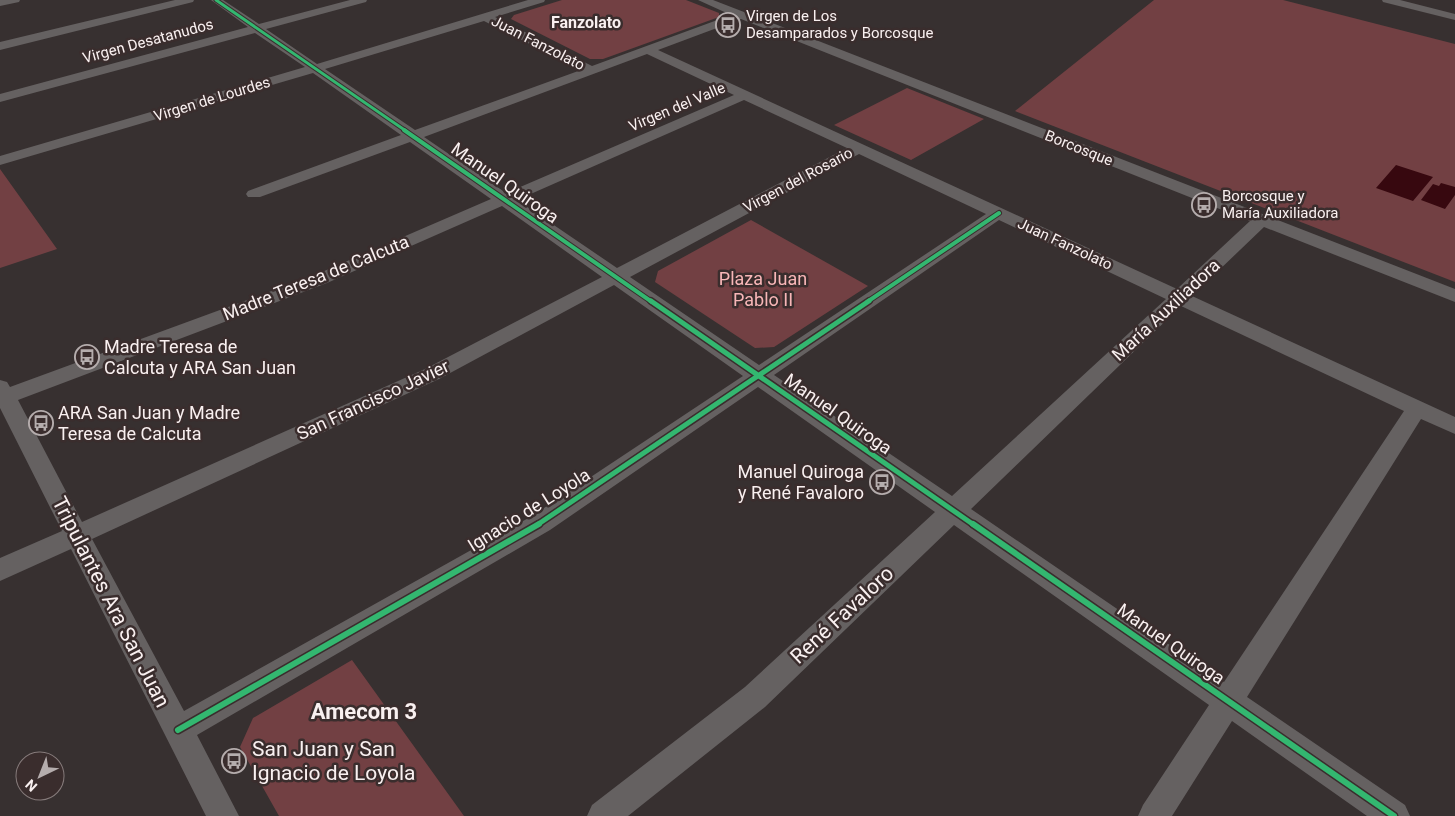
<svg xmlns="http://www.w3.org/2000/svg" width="1455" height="816" viewBox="0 0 1455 816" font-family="Roboto,sans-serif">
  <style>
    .green { fill: #724043 }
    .water { fill: #37080f }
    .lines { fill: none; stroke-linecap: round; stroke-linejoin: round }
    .minor { fill: #656161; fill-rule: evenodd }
    .cycleway-far3-casing { stroke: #3a2d2d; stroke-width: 5 }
    .cycleway-far2-casing { stroke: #3a2d2d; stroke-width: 6 }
    .cycleway-far1-casing { stroke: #3a2d2d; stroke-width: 8 }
    .cycleway-casing { stroke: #3a2d2d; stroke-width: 9 }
    .cycleway-far3 { stroke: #33b770; stroke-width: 3 }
    .cycleway-far2 { stroke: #33b770; stroke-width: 4 }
    .cycleway-far1 { stroke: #33b770; stroke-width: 5 }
    .cycleway { stroke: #33b770; stroke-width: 6 }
    .labels { text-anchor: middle; stroke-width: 5; stroke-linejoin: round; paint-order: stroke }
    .far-poi-label { font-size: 15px; fill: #f9f0f0; stroke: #3a2d2d; text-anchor: start }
    .far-street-label { font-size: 15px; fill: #f9f0f0; stroke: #3a2d2d }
    .far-neighbourhood-label { font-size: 16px; font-weight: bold; fill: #f9f0f0; stroke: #3a2d2d }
    .street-label { font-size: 18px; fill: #f9f0f0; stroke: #3a2d2d }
    .park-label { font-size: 18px; fill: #f8b6b7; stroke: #3a2d2d }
    .poi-label { font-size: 18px; fill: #f9f0f0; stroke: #3a2d2d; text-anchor: start }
    .near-street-label { font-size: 21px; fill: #f9f0f0; stroke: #3a2d2d }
    .near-poi-label { font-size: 21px; fill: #f9f0f0; stroke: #3a2d2d; text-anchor: start }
    .near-neighbourhood-label { font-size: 22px; font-weight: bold; fill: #f9f0f0; stroke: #3a2d2d }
  </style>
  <rect width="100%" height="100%" fill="#373030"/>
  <path class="green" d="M 562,0 L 686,0 L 719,13 L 719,17 L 603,59 L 590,59 L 511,19 L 514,15 Z
    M 1154,0 L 1283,0 L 1455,44 L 1455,282 L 1015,111 Z
    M 907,88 L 984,119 L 911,160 L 834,125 Z
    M 0,169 L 57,249 L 0,268 Z
    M 751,220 L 861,282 L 868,286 L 774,347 L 755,348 L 655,282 L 658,271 Z
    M 352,660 L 464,816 L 279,816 L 240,747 L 253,718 Z"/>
  <path class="water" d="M 1396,165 L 1433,177 L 1413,201 L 1376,188 Z
    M 1441,183 L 1455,187 L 1455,195 L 1445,209 L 1421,200 L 1433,184 L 1439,186 Z"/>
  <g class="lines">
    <path class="minor" d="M 0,0 L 20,0 L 19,2 L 0,6 Z
      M 175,0 L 194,0 L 193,2 L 0,50 L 0,42 Z
      M 211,0 L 223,0 L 259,24 L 350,0 L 367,0 L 366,2 L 266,29 L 317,64 L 528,0 L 545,0 L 544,2 L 495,17 L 592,66 L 731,15 L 698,0 L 713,0 L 1455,289 L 1455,302 L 1264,227 L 1192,296 L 1455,417 L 1455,434 L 1421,419 L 1247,697 L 1405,805 L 1410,816 L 1367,816 L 1232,721 L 1172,816 L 1138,816 L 1143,805 L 1209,705 L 954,525 L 765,707 L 628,816 L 587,816 L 592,805 L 745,687 L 935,512 L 758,387 L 550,530 L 197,735 L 239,816 L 206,816 L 71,549 L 0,581 L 0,558 L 62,531 L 0,408 L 0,380 L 7,382 L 10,387 L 315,275 L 491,199 L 410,142 L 260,197 L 248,197 L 246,194 L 248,191 L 401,135 L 313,73 L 0,165 L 0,156 L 305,67 L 255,33 L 0,102 L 0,94 L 248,27 ZM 741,19 L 1250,221 L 1177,289 L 658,50 ZM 484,21 L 581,70 L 415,130 L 325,69 ZM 647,54 L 734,95 L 506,193 L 424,137 ZM 744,100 L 847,148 L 617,268 L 517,200 ZM 859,154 L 986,214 L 759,365 L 630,277 ZM 502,206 L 602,277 L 425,369 L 82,522 L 18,400 L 327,283 ZM 999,220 L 1166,299 L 952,496 L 774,375 ZM 614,285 L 743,376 L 532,516 L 184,711 L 92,539 L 439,379 ZM 1181,306 L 1404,411 L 1224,682 L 971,509 Z
      M 1382,0 L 1400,0 L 1455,14 L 1455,20 L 1383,2 Z"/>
    <defs>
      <path id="cycleway-far3" d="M 216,0 L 406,131"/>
      <path id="cycleway-far2" d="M 404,130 L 652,302
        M 867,302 L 999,213"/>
      <path id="cycleway-far1" d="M 651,301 L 974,525
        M 537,525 L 869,301"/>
      <path id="cycleway" d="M 973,524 L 1394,816
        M 178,730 L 539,524"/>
    </defs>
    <use href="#cycleway-far3" class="cycleway-far3-casing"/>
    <use href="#cycleway-far2" class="cycleway-far2-casing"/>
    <use href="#cycleway-far1" class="cycleway-far1-casing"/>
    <use href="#cycleway" class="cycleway-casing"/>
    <use href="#cycleway-far3" class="cycleway-far3"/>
    <use href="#cycleway-far2" class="cycleway-far2"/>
    <use href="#cycleway-far1" class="cycleway-far1"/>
    <use href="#cycleway" class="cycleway"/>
  </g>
  <defs>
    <symbol id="bus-ring" viewBox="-11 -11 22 22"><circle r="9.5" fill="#3a2d2d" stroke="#b5adad" stroke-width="1.5"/><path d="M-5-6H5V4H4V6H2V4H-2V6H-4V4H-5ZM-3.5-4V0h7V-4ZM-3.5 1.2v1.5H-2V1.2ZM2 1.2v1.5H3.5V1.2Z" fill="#b5adad"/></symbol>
  </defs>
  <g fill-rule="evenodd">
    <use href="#bus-ring" x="714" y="11" width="28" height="28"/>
    <use href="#bus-ring" x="1190" y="191" width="28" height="28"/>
    <use href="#bus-ring" x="73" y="343" width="28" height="28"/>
    <use href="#bus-ring" x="27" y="409" width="28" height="28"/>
    <use href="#bus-ring" x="868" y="468" width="28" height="28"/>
    <use href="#bus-ring" x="220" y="747" width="28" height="28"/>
  </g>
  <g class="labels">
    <g class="far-poi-label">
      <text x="746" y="21">Virgen de Los<tspan x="746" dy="17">Desamparados y Borcosque</tspan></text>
      <text x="1222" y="201">Borcosque y<tspan x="1222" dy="17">María Auxiliadora</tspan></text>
    </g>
    <g class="far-street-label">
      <text transform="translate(148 41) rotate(-15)" y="5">Virgen Desatanudos</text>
      <text transform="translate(538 43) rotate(27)" y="5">Juan Fanzolato</text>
      <text transform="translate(212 99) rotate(-17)" y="5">Virgen de Lourdes</text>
      <text transform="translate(677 107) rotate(-23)" y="5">Virgen del Valle</text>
      <text transform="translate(1079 148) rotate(22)" y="5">Borcosque</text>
      <text transform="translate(798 180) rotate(-28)" y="5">Virgen del Rosario</text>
      <text transform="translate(1065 244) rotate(25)" y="5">Juan Fanzolato</text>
    </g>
    <g class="far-neighbourhood-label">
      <text x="586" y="28">Fanzolato</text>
    </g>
    <g class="street-label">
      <text transform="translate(505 183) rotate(35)" y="6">Manuel Quiroga</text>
      <text transform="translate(316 278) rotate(-22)" y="6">Madre Teresa de Calcuta</text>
      <text transform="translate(1166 310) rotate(-43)" y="6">María Auxiliadora</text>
      <text transform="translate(373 400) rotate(-25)" y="6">San Francisco Javier</text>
      <text transform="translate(838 414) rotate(35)" y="6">Manuel Quiroga</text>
      <text transform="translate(529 510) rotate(-32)" y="6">Ignacio de Loyola</text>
      <text transform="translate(1171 644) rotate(35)" y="6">Manuel Quiroga</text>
    </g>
    <g class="park-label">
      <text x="763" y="285">Plaza Juan<tspan x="763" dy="21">Pablo II</tspan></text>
    </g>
    <g class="poi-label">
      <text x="104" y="353">Madre Teresa de<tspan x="104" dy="21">Calcuta y ARA San Juan</tspan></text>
      <text x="58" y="419">ARA San Juan y Madre<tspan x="58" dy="21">Teresa de Calcuta</tspan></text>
      <text x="864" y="478" text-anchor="end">Manuel Quiroga<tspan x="864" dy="21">y René Favaloro</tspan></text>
    </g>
    <g class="near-street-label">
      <text transform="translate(111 602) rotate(63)" y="7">Tripulantes Ara San Juan</text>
      <text transform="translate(842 615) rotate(-43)" y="7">René Favaloro</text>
    </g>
    <g class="near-poi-label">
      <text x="252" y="756">San Juan y San<tspan x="252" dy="24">Ignacio de Loyola</tspan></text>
    </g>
    <g class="near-neighbourhood-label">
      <text x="364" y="719">Amecom 3</text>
    </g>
  </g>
  <g transform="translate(40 776) rotate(223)"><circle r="24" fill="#3a2d2d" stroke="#867b7b"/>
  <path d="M0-4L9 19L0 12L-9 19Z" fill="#b5adad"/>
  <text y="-8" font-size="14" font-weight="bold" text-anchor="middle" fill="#f9f0f0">N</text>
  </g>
</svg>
